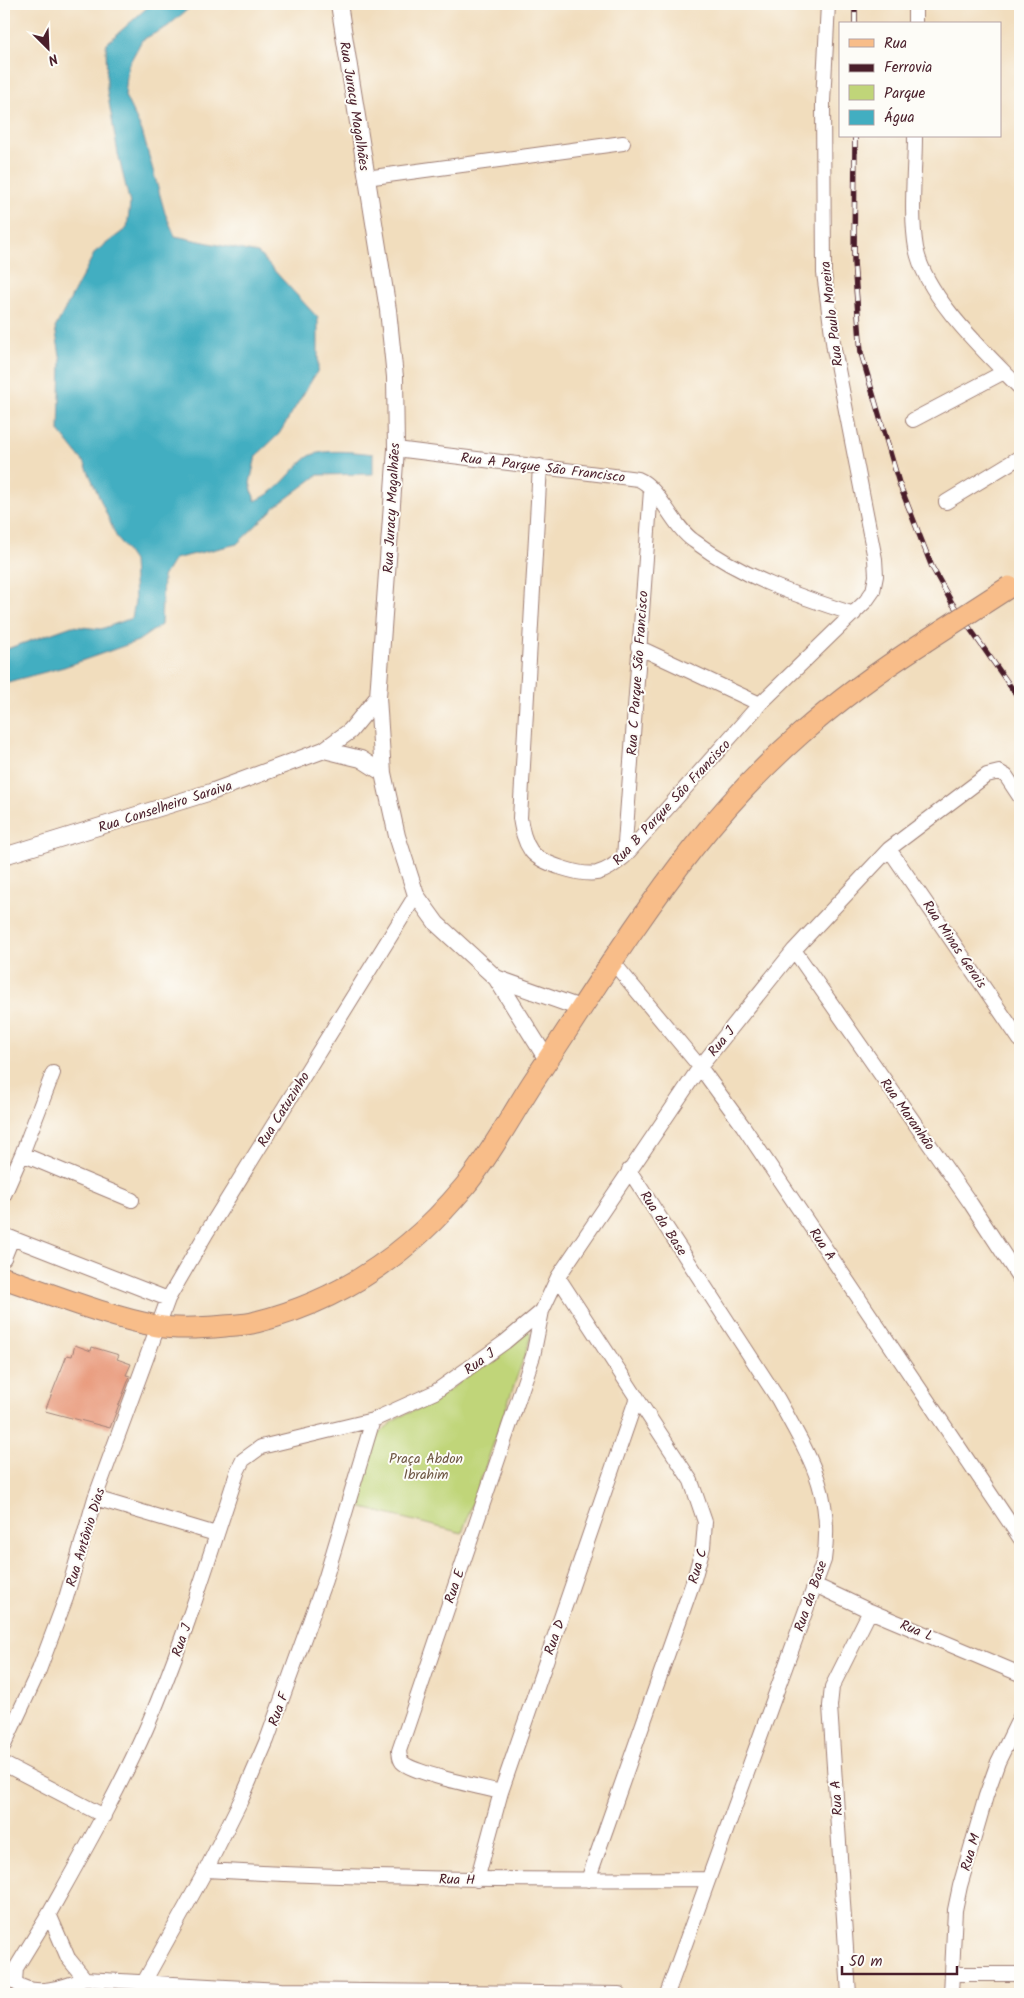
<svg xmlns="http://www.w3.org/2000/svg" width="1024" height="1998" viewBox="0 0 1024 1998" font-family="Kalam,sans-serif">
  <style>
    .green { fill: #c0d579; stroke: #857a52 }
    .water { fill: #42aec1; stroke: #466676 }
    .building { fill: #e99b7e }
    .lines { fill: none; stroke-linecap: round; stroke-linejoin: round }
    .minor-casing { stroke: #9e7e74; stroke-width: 16 }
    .tertiary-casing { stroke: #9e7e74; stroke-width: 18 }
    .primary-casing { stroke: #9e7e74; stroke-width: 23 }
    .minor { stroke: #fff; stroke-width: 14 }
    .tertiary { stroke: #fff; stroke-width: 16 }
    .primary { stroke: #f8bd89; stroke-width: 21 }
    .rail-casing { stroke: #4a1f2b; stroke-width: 5.5 }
    .rail { stroke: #fdfcf7; stroke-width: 4; stroke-dasharray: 11; stroke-linecap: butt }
    .primary-bridge-casing { stroke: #9e7e74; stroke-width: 23; stroke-linecap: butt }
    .primary-bridge { stroke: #f8bd89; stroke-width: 21 }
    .labels { text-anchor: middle; stroke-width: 4; stroke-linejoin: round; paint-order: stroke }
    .street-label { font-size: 14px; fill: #4a1f2b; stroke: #fdfcf7 }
    .park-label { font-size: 14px; fill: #6d5642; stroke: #fdfcf7 }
  </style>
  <rect width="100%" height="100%" fill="#fdfcf7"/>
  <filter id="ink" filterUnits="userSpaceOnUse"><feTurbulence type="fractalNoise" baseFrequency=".02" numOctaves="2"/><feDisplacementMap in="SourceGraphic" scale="10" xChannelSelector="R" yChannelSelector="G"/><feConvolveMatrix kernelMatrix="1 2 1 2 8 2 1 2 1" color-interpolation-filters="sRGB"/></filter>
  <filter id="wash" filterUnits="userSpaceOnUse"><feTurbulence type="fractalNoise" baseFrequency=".0096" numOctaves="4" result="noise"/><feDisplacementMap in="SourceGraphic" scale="20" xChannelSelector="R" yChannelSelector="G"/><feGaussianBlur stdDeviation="1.12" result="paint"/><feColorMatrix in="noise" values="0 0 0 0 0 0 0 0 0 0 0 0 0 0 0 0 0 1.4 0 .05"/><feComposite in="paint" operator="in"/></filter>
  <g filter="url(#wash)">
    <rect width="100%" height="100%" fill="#f1ddbd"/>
    <path class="green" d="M 526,1331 L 530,1332 L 531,1337 L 462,1533 L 355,1506 L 378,1434 L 399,1417 L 430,1404 L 439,1398 Z"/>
    <path class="water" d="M 151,4 L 194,4 L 167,27 L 142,40 L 128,66 L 125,96 L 142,131 L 165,213 L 175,236 L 258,253 L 318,318 L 318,370 L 279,434 L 256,456 L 250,483 L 255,501 C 283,489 287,473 308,457 C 320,448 358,452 373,454 L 373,474 L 318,475 L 275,507 L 237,544 L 174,559 L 163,577 L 161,625 L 138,641 L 64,667 L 4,683 L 4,650 L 72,626 L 101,629 L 132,618 L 135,601 L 133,561 L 116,536 L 85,464 L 59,431 L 61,361 L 55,328 L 95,252 L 127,228 L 130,204 L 118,154 L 107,91 L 106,44 Z"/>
    <g id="blocks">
      <path class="building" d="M 75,1345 L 91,1351 L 92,1347 L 119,1355 L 117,1359 L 131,1364 L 126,1375 L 130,1376 L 110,1428 L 45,1411 L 67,1355 L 72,1356 Z"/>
    </g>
  </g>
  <g filter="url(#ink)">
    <use href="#blocks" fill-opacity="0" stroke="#9e7e74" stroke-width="1"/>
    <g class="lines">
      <defs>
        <path id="minor" d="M 915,24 L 915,4
          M 915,136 C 915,171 910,213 916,248 C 925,297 986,353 1020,388
          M 366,178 L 623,143
          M 913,420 L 1004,372
          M 396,449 L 638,479 C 660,488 672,526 694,541 C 742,577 797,596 854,614
          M 540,466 L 520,818 C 522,830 524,841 531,851 C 541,864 582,876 597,873 C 608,870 615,864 624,857 L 760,704 L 866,601 L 873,591 L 876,576 L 875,559 L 834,349 L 824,273 L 823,102 L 828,4
          M 946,502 L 1020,457
          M 638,647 L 760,704
          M 889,849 L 1020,1040
          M 624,857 L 651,490
          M 794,950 L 971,1204 L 1020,1279
          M 612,961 L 700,1067 L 743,1126 L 1020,1538
          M 22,1154 L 53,1073
          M 629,1170 L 778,1399 C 809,1456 834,1492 824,1560 L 667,1994
          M 4,1195 L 22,1154 L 132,1200
          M 4,1235 L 168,1299
          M 4,1258 L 12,1238
          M 558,1277 L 691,1481 L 705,1522 L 703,1547 L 694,1579 L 588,1880
          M 95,1498 L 216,1534
          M 815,1585 L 870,1611 L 1020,1674
          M 4,1745 L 39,1670 L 66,1598 L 95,1498 L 168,1299 L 207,1232 L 416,895
          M 4,1764 L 104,1816
          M 501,1792 C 481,1787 414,1774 402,1762 C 399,1758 400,1755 399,1751 L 533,1356 L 542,1311
          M 206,1870 C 373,1880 541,1880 708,1879
          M 477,1880 L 501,1792 L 637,1397
          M 49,1914 L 16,1968 L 15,1982 C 33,1998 64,1987 85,1979
          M 953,1974 L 1020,1974
          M 144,1982 L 206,1870 L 242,1798 L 267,1740 L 325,1580 L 373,1420
          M 619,1994 L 281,1990 L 85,1979 L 68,1958 L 49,1914 C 83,1853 118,1792 146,1729 C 183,1645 209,1557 238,1470 L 243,1460 L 261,1447 L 373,1420 L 435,1392 L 505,1342 L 542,1311 L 558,1277 L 700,1067 L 794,950 L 889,849 L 987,775 L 999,772 L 1006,776 L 1020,797
          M 849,1994 L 830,1706 L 832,1687 L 870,1611
          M 951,1994 L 955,1910 L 960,1886 L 986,1796 L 998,1762 L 1020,1717"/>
        <path id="tertiary" d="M 339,4 L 388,310 L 395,377 L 396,449 L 378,697 L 383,773 L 397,836 L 416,895 L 437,924 L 496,978 L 548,1061
          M 324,750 L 361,759 L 383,773
          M 4,856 L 211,792 L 324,750 L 350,731 L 378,697
          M 496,978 L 583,1009"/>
        <path id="primary" d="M 4,1278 C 54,1295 105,1316 157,1326 C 179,1330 204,1328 225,1326 C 235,1325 246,1325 256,1322 C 340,1301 410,1253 465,1186 C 491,1154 511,1116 533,1082 C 586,1003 635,921 694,847 C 761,762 833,700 924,642"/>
      </defs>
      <use href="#minor" class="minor-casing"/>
      <use href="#tertiary" class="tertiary-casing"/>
      <use href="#primary" class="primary-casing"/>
      <use href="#minor" class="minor"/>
      <use href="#tertiary" class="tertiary"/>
      <use href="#primary" class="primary"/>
      <defs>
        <path id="rail" d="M 855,24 L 855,4
          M 855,136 L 854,262 L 861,353 L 899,483 L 932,567 L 952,603 L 1020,700"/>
      </defs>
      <use href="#rail" class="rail-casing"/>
      <use href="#rail" class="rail"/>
      <defs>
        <path id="primary-bridge" d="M 924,642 L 1009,587"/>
      </defs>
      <use href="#primary-bridge" class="primary-bridge-casing"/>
      <use href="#primary-bridge" class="primary-bridge"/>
    </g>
  </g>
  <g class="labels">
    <g class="street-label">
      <text transform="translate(355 106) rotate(81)" y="5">Rua Juracy Magalhães</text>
      <text transform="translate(831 314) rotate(-97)" y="5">Rua Paulo Moreira</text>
      <text transform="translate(543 467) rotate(7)" y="5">Rua A Parque São Francisco</text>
      <text transform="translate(391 508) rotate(-87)" y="5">Rua Juracy Magalhães</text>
      <text transform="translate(637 673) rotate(-86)" y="5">Rua C Parque São Francisco</text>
      <text transform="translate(671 802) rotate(-47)" y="5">Rua B Parque São Francisco</text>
      <text transform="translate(165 806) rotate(-18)" y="5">Rua Conselheiro Saraiva</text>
      <text transform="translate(955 944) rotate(56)" y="5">Rua Minas Gerais</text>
      <text transform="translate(721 1041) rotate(-51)" y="5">Rua J</text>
      <text transform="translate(283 1109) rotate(-58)" y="5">Rua Catuzinho</text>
      <text transform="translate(908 1114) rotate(55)" y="5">Rua Maranhão</text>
      <text transform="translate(664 1223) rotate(57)" y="5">Rua da Base</text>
      <text transform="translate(823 1244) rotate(56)" y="5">Rua A</text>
      <text transform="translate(479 1361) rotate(-36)" y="5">Rua J</text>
      <text transform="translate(85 1537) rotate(-73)" y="5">Rua Antônio Dias</text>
      <text transform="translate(697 1566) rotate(-74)" y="5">Rua C</text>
      <text transform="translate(454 1586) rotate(-71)" y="5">Rua E</text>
      <text transform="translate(810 1596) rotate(-71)" y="5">Rua da Base</text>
      <text transform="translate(917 1630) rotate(22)" y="5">Rua L</text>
      <text transform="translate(554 1637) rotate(-71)" y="5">Rua D</text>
      <text transform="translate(181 1640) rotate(-71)" y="5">Rua J</text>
      <text transform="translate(278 1709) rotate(-70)" y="5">Rua F</text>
      <text transform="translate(836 1798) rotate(-94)" y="5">Rua A</text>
      <text transform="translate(970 1852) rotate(-74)" y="5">Rua M</text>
      <text transform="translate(457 1879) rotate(1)" y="5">Rua H</text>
    </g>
    <g class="park-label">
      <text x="426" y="1463">Praça Abdon<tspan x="426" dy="16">Ibrahim</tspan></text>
    </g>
  </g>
  <rect width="1024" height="1998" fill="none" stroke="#fdfcf7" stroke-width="20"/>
  <rect x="839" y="22" width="162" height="115" fill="#fdfcf7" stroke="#b5a4a5"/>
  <rect x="849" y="39" width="25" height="8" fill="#f8bd89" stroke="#b5a4a5"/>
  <text x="884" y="48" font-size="15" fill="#4a1f2b">Rua</text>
  <rect x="849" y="64" width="25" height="8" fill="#4a1f2b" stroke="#b5a4a5"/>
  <text x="884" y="72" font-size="15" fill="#4a1f2b">Ferrovia</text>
  <rect x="849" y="85" width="25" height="15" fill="#c0d579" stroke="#b5a4a5"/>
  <text x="884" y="98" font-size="15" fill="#4a1f2b">Parque</text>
  <rect x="849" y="110" width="25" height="15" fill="#42aec1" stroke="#b5a4a5"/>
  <text x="884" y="122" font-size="15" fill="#4a1f2b">Água</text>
  <g transform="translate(48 48) rotate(156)" stroke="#fdfcf7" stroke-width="4" paint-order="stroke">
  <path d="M0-4L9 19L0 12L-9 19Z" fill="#4a1f2b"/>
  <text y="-8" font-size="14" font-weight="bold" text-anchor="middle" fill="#4a1f2b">N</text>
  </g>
  <path d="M842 1966v8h115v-8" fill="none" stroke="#4a1f2b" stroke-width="2.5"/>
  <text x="849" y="1966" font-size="15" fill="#4a1f2b" stroke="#fdfcf7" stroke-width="4" paint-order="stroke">50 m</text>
</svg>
